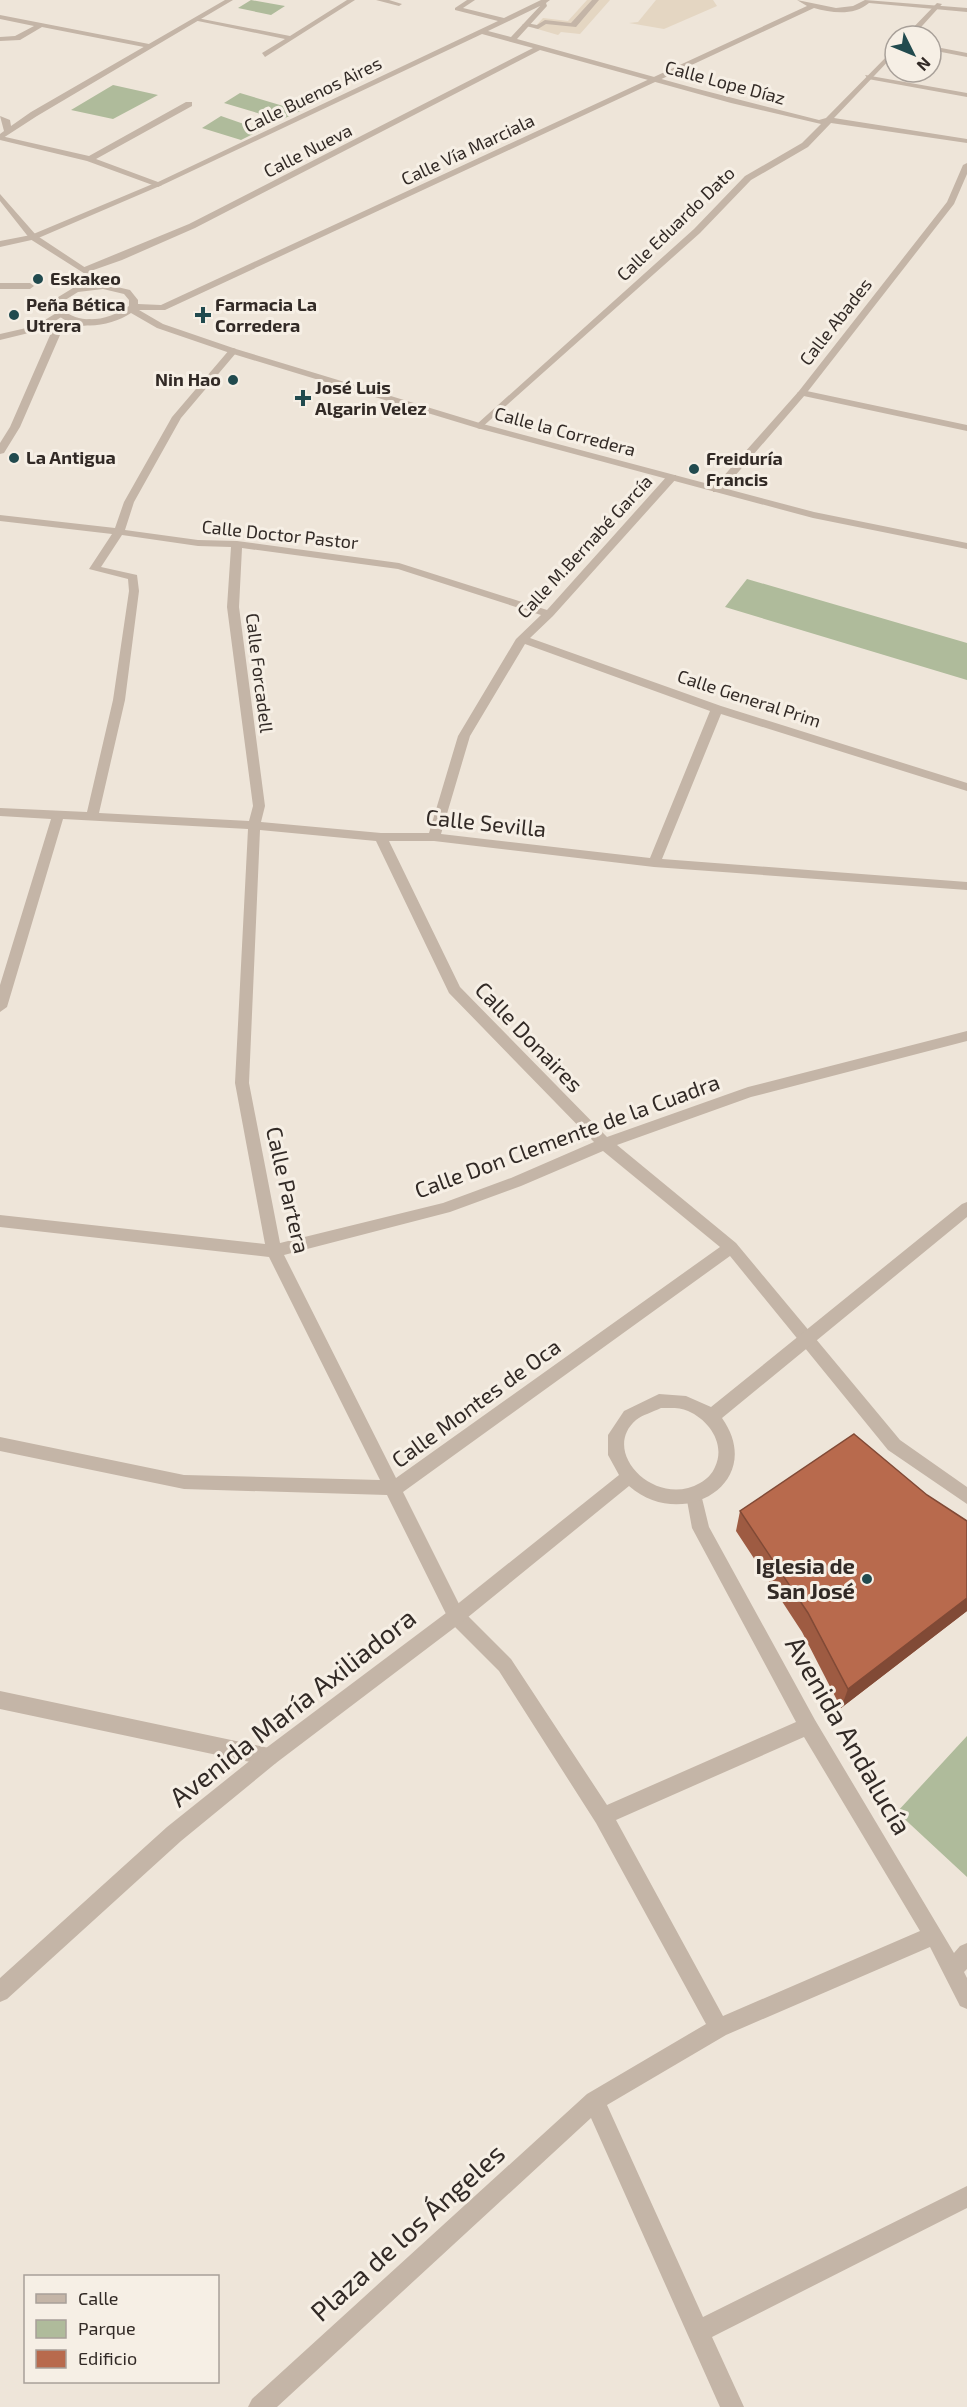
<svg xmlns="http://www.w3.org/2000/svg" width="967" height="2407" viewBox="0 0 967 2407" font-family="'Exo 2',sans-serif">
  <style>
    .green { fill: #afbb9b }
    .plaza { fill: #e4d6c2 }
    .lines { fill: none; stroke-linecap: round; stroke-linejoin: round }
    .pedestrian { fill: #c4b5a7; fill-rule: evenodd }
    .minor { fill: #c4b5a7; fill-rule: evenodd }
    .tertiary { fill: #c4b5a7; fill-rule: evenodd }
    .wall { fill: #9e5b42 }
    .shaded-wall { fill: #814a36 }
    .building { fill: #b86a4d; stroke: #814a36; stroke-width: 1.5 }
    .poi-dot { fill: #214a4e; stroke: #f6efe5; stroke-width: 2 }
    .labels { text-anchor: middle; stroke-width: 6; stroke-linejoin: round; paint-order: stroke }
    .far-street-label { font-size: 18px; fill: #322a26; stroke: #f6efe5 }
    .far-poi-label { font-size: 18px; font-weight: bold; fill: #322a26; stroke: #f6efe5; text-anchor: start }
    .street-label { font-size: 22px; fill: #322a26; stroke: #f6efe5 }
    .poi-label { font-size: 22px; font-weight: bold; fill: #322a26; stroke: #f6efe5; text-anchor: end }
    .near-street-label { font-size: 27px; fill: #322a26; stroke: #f6efe5 }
  </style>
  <rect width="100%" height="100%" fill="#eee5d9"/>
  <path class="green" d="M 251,0 L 285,6 L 271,15 L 238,8 Z
    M 113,85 L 158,95 L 113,119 L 71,110 Z
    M 240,93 L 300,111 L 281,120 L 224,103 Z
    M 221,116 L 261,130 L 241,140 L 202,128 Z
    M 747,579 L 967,643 L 967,680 L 725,607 Z
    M 967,1736 L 967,1877 L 897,1812 Z"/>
  <path class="plaza" d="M 587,0 L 610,0 L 580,34 L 561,32 L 558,35 L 534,28 L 543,18 L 568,21 Z
    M 656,0 L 713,0 L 717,6 L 664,29 L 629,23 L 638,22 Z"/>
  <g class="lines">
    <path class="pedestrian" d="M 592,0 L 599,0 L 576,27 L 546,24 L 538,29 L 522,25 L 526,23 L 537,25 L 545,20 L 571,23 Z
      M 931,46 L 967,53 L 967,57 L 931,50 Z
      M 865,75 L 967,93 L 967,97 L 868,79 Z
      M 155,183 L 162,185 L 36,239 L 0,247 L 0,241 L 31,235 Z
      M 0,283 L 30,283 L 34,286 L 30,289 L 0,289 Z
      M 802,390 L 967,425 L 967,431 L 799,395 L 797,393 Z"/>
    <path class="minor" d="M 347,0 L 355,0 L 265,57 L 262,53 L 285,39 L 193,20 L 197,18 L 290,36 Z
      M 376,0 L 389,0 L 402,4 L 399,6 Z
      M 467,0 L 475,0 L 463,8 L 504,18 L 541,0 L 550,0 L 546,3 L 547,6 L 517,39 L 694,88 L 819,120 L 826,118 L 895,48 L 895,54 L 834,118 L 967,139 L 967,143 L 831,123 L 808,147 L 751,180 L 700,233 L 480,429 L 477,428 L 477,424 L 694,229 L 745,176 L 802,143 L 821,124 L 731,103 L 540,50 L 195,228 L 122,260 L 85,273 L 81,270 L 82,268 L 189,224 L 533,48 L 482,34 L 158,187 L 87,161 L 0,140 L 1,136 L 89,156 L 186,102 L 192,102 L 192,106 L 96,159 L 158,182 L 498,21 L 455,10 L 455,8 ZM 540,6 L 511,37 L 488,31 Z
      M 937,3 L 942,4 L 913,36 L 905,36 Z
      M 0,15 L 149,44 L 153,46 L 149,48 L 42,27 L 20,40 L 0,41 L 0,37 L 15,36 L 34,26 L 0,19 Z
      M 967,163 L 967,174 L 954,204 L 805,395 L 721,492 L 713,492 L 713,488 L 799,391 L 947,202 L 963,165 Z
      M 58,312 L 66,314 L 41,330 L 0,340 L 0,334 L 35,326 Z
      M 90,319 L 95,322 L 93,324 L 72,328 L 60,335 L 20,427 L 4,453 L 0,454 L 0,443 L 10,427 L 51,333 L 66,324 Z
      M 233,348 L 236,349 L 236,353 L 181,418 L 134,502 L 125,530 L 198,540 L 237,541 L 399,563 L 547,610 L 668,475 L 676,475 L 676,479 L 553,616 L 530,638 L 721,706 L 967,783 L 967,791 L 721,714 L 662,859 L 967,882 L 967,890 L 654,867 L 434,841 L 389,841 L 460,987 L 607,1137 L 748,1087 L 967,1031 L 967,1041 L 751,1097 L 617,1145 L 736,1243 L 900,1440 L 967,1487 L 967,1504 L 888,1450 L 730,1256 L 403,1492 L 462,1610 L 511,1659 L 607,1805 L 796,1722 L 692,1528 L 686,1495 L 688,1490 L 694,1488 L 700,1490 L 709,1527 L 815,1720 L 954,1953 L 960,1946 L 967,1943 L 967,1969 L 964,1972 L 967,1978 L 967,2009 L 960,2006 L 930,1947 L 726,2035 L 607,2105 L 703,2317 L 967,2186 L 967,2208 L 712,2337 L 744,2407 L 720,2407 L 591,2118 L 277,2407 L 248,2407 L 252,2399 L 587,2094 L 706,2024 L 596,1823 L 499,1671 L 450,1622 L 387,1495 L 184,1489 L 0,1451 L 0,1437 L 184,1475 L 380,1480 L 269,1257 L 0,1227 L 0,1215 L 265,1244 L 235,1083 L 248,829 L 63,819 L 7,1007 L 0,1012 L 0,985 L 51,819 L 0,816 L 0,808 L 87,812 L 113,700 L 129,591 L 128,579 L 89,569 L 112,534 L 0,521 L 0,515 L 115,528 L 124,502 L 172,417 L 230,349 ZM 122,535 L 198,546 L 231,547 L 227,607 L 253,806 L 249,821 L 99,813 L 125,700 L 139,591 L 137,575 L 101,567 ZM 242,548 L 398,569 L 541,615 L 516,639 L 458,736 L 429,833 L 381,833 L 261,822 L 265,806 L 239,607 ZM 525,644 L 710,711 L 650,858 L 441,834 L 470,736 ZM 260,830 L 376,841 L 449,993 L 594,1142 L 511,1178 L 443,1203 L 280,1243 L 249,1083 ZM 603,1151 L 720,1247 L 396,1478 L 284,1255 L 450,1212 L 521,1186 ZM 804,1737 L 920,1931 L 723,2016 L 616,1820 Z
      M 0,1691 L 269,1748 L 276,1751 L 278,1757 L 276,1763 L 269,1766 L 0,1709 Z"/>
    <path class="tertiary" d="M 225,0 L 233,0 L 37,116 L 0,140 L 0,134 L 4,131 L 0,116 L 10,120 L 11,126 L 31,112 Z
      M 797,0 L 836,8 L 853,6 L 865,0 L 967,8 L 967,12 L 869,3 C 854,16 832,13 814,8 L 165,310 L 139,310 L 163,324 L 236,349 L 483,424 L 814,512 L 967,543 L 967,549 L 813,518 L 477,428 L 230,353 L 157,328 L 131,313 C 108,328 72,332 52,310 L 55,299 L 73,288 L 101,284 L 30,239 L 0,201 L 0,194 L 36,235 L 113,286 L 130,290 L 138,300 L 138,304 L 161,305 L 807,6 ZM 103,289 L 124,294 L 129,300 L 129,306 C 109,320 81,326 62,309 L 62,302 L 78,292 Z
      M 967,1202 L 967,1217 L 722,1418 C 767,1482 683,1533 629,1486 L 462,1622 L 276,1763 L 181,1841 L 7,1999 L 0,2002 L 0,1978 L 167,1827 L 262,1751 L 450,1610 L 619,1475 L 608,1455 L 608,1435 L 624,1411 L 659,1394 L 686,1396 L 711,1407 L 962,1204 ZM 661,1408 C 670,1408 680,1407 688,1411 C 709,1420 726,1444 715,1467 C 712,1474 707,1479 700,1483 C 656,1509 599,1452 636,1420 C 642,1415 653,1412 661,1408 Z"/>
  </g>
  <path class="wall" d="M 927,1495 L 967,1521 L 967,1611 L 841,1708 L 802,1632 L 736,1531 L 740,1511 Z"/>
  <path class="shaded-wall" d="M 967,1598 L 967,1611 L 841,1708 L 848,1689 Z"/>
  <path class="building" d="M 854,1434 L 927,1495 L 967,1521 L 967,1598 L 848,1689 L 808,1613 L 740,1511 Z"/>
  <g class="poi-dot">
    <circle cx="38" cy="279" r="6"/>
    <circle cx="14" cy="315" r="6"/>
    <path d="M200 306h6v6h6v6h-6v6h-6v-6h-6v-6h6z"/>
    <circle cx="233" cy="380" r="6"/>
    <path d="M300 389h6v6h6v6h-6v6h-6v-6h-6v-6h6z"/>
    <circle cx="14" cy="458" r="6"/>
    <circle cx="694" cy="469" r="6"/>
    <circle cx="867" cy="1579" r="6"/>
  </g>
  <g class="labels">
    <g class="far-street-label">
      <text transform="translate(725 83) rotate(15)" y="6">Calle Lope Díaz</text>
      <text transform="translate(313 95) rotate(-26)" y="6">Calle Buenos Aires</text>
      <text transform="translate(468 150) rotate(-25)" y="6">Calle Vía Marciala</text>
      <text transform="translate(308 151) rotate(-27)" y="6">Calle Nueva</text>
      <text transform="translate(676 224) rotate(-44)" y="6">Calle Eduardo Dato</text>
      <text transform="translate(836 322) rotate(-52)" y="6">Calle Abades</text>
      <text transform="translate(565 432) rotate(15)" y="6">Calle la Corredera</text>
      <text transform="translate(280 535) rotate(6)" y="6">Calle Doctor Pastor</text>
      <text transform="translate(585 547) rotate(-47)" y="6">Calle M.Bernabé García</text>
      <text transform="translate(259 673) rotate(83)" y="6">Calle Forcadell</text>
      <text transform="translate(749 699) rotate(18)" y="6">Calle General Prim</text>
    </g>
    <g class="far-poi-label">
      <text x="50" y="285">Eskakeo</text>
      <text x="26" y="311">Peña Bética<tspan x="26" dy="21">Utrera</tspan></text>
      <text x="215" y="311">Farmacia La<tspan x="215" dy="21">Corredera</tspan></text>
      <text x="221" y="386" text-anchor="end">Nin Hao</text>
      <text x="315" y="394">José Luis<tspan x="315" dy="21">Algarin Velez</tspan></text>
      <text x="26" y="464">La Antigua</text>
      <text x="706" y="465">Freiduría<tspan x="706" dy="21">Francis</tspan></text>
    </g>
    <g class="street-label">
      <text transform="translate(486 823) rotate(6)" y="8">Calle Sevilla</text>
      <text transform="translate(529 1037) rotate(46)" y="8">Calle Donaires</text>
      <text transform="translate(567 1136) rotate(-20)" y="8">Calle Don Clemente de la Cuadra</text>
      <text transform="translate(288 1190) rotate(77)" y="8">Calle Partera</text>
      <text transform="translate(476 1403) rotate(-36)" y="8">Calle Montes de Oca</text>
    </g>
    <g class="poi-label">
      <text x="855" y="1574">Iglesia de<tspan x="855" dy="25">San José</tspan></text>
    </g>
    <g class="near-street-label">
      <text transform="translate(293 1708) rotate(-38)" y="9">Avenida María Axiliadora</text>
      <text transform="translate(848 1736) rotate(60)" y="9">Avenida Andalucía</text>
      <text transform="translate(408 2233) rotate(-42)" y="9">Plaza de los Ángeles</text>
    </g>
  </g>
  <rect x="24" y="2275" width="195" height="108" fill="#f6efe5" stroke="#a8a099" stroke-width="1.5"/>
  <rect x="36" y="2294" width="30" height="9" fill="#c4b5a7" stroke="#a8a099" stroke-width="1.5"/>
  <text x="78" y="2305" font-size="18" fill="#322a26">Calle</text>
  <rect x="36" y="2320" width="30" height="18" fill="#afbb9b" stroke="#a8a099" stroke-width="1.5"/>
  <text x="78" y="2335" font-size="18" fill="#322a26">Parque</text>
  <rect x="36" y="2350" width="30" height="18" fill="#b86a4d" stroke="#a8a099" stroke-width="1.5"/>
  <text x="78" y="2365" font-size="18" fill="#322a26">Edificio</text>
  <g transform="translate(913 54) rotate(133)"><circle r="28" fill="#f6efe5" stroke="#a8a099" stroke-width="1.5"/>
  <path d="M0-4.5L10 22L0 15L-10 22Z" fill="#214a4e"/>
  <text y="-9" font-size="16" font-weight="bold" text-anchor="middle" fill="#322a26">N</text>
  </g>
</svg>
